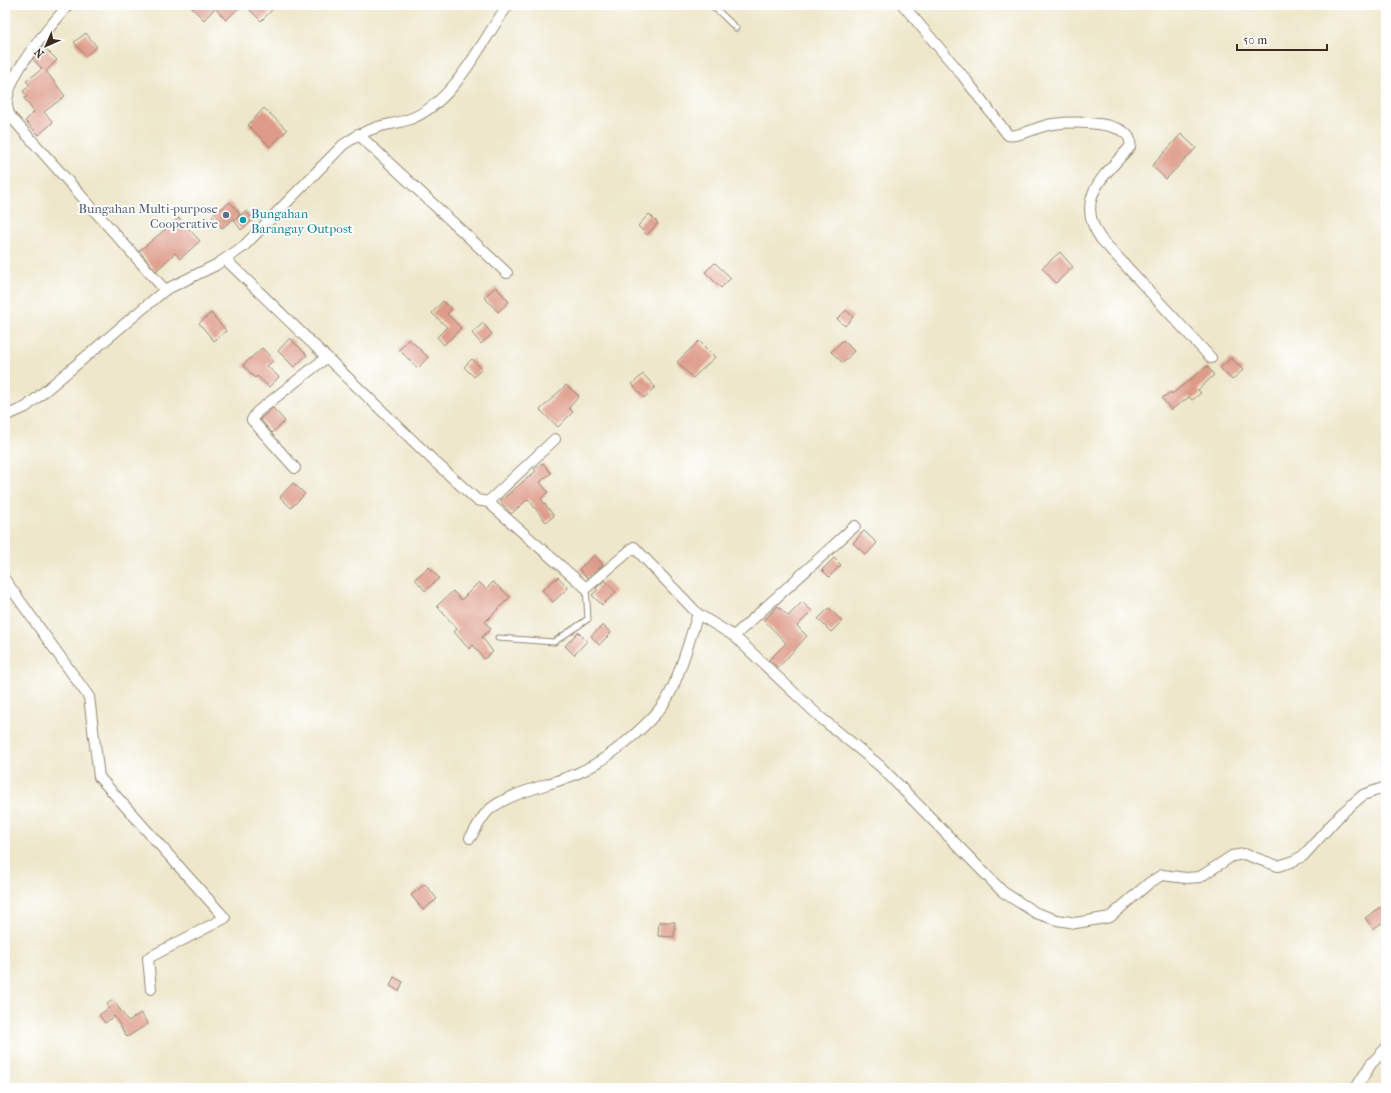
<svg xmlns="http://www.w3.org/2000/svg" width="1391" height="1093" viewBox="0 0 1391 1093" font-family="'IM FELL French Canon',serif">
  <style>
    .building { fill: #de9b89 }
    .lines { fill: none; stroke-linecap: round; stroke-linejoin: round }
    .lane-casing { stroke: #948874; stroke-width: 7 }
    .street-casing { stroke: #948874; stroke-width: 12 }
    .lane { stroke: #fff; stroke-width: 5 }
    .street { stroke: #fff; stroke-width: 10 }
    .service-dot { fill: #5c6f8a; stroke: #fff; stroke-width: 1.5 }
    .culture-dot { fill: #0f9aa8; stroke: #fff; stroke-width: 1.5 }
    .labels { text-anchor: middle; stroke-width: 3.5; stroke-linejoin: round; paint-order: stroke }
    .service-label { font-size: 13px; fill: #4e5e75; stroke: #fff; text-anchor: end }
    .culture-label { font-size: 13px; fill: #0d838f; stroke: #fff; text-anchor: start }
  </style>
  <rect width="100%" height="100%" fill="#fff"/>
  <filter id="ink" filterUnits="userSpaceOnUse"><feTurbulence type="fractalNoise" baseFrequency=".025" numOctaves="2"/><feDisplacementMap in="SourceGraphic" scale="8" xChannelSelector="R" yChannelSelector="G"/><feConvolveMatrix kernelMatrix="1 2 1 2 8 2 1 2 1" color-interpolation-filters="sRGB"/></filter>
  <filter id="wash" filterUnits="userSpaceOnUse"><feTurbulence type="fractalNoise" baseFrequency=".012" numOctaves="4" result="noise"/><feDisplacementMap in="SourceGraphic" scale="16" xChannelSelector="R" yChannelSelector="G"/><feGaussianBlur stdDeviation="0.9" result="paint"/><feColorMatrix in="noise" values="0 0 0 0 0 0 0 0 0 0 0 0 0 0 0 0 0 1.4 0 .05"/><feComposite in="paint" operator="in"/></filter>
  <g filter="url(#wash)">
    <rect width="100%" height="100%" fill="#eee7cb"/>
    <g id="blocks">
      <path class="building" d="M 189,5 L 242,5 L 226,20 L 215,8 L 204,20 Z
        M 245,5 L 277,5 L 261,21 Z
        M 86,33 L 97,47 L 85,56 L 74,42 Z
        M 43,46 L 57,60 L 46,71 L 65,96 L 44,112 L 53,122 L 39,135 L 25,121 L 34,112 L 24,98 L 27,97 L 23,91 L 30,86 L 26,81 L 42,69 L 33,59 Z
        M 264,108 L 287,130 L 270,147 L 248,125 Z
        M 1181,134 L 1196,148 L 1166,179 L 1152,166 Z
        M 230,202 L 240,214 L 222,228 L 212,216 Z
        M 246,211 L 253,220 L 241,230 L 234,220 Z
        M 649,214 L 658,223 L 647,235 L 638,226 Z
        M 179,218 L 200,241 L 180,259 L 175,253 L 156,271 L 139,251 Z
        M 1060,252 L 1073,267 L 1056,283 L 1042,268 Z
        M 715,263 L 731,278 L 721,288 L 705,272 Z
        M 496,287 L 509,302 L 498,312 L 484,297 Z
        M 443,301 L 452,309 L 447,314 L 461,328 L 444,345 L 437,337 L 447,327 L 432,313 Z
        M 846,310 L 853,317 L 845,326 L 837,319 Z
        M 211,313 L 226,331 L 214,341 L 199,323 Z
        M 483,323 L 492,334 L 481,344 L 472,333 Z
        M 290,338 L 307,355 L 294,367 L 278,351 Z
        M 409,339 L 428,357 L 418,368 L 399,350 Z
        M 843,340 L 854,351 L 843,363 L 831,352 Z
        M 699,341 L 715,357 L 693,378 L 677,362 Z
        M 262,348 L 274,360 L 267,366 L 279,377 L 269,387 L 257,376 L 255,378 L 243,365 Z
        M 1231,358 L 1243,370 L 1232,380 L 1220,368 Z
        M 472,359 L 482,369 L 474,377 L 464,367 Z
        M 1207,366 L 1214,375 L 1198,390 L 1201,393 L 1192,400 L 1189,397 L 1171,410 L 1162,398 L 1171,392 L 1172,394 Z
        M 643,374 L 655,387 L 644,398 L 632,384 Z
        M 566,385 L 579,396 L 569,408 L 573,412 L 558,427 L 540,410 Z
        M 273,408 L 285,421 L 272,433 L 260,419 Z
        M 543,463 L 551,473 L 540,482 L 548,492 L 541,499 L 554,516 L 546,522 L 528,499 L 511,514 L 500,501 L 536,471 L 534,469 Z
        M 293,483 L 305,494 L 291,508 L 280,497 Z
        M 864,531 L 877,543 L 866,555 L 853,543 Z
        M 595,555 L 603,565 L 587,578 L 579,569 Z
        M 834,558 L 841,565 L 829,577 L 822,570 Z
        M 429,567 L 439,578 L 425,591 L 415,579 Z
        M 558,577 L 568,588 L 553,602 L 542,590 Z
        M 605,580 L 616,592 L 602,605 L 592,595 L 597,590 L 596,588 Z
        M 479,582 L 486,589 L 493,582 L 510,597 L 485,622 L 491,629 L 482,637 L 493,652 L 484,659 L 473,645 L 469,649 L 454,632 L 457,629 L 437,606 L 453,591 L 461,600 Z
        M 802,602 L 812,611 L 797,626 L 807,636 L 778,668 L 769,660 L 786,643 L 764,620 L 778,606 L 788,616 Z
        M 829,608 L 842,621 L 831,632 L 818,619 Z
        M 603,625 L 611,633 L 599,645 L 591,636 Z
        M 578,632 L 587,641 L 574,655 L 565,646 Z
        M 425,884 L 437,899 L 423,910 L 411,895 Z
        M 1380,907 L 1386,915 L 1386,920 L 1373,929 L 1365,918 Z
        M 659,922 L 675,922 L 674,937 L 658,936 Z
        M 394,977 L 403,982 L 399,991 L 390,986 Z
        M 113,1000 L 128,1021 L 141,1013 L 148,1024 L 127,1037 L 114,1016 L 105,1023 L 99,1015 L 109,1008 L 107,1004 Z"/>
    </g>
  </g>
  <g filter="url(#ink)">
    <use href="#blocks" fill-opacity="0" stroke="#948874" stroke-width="1"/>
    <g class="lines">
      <defs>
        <path id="lane" d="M 712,5 L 736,28
          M 498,638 L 554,642 L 588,619 L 586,588"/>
        <path id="street" d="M 68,5 C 49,29 6,74 7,105 C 7,109 9,114 11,117 L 165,290
          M 903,5 L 963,76 L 1008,135 C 1019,138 1040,125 1053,124 C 1070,122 1136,119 1130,147 C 1104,176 1073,199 1101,239 L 1211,358
          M 358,134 L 507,273
          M 225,259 L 435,462 L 477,500 L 488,502 L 586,588 L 634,547 L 698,614 L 734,636 L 821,718 L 880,766 L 1003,892 L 1036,913 L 1057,920 L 1076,923 L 1110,917 L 1149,883 L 1162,875 L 1186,878 L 1200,877 L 1232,856 L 1244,854 L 1278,866 L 1291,862 L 1303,856 L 1341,814 L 1363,795 L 1386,787
          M 5,416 L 26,407 L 165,290 L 216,265 L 243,247 L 343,145 C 354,137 365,131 378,127 C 388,124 400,123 410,119 C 455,102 481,42 508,5
          M 295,468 L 252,420 L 257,412 L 327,357
          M 488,502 L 555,439
          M 5,580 L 89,697 L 99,777 L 225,918 L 148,958 L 151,989
          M 734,636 L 855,526
          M 470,838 C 476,830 481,817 489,810 C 509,792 553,785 578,773 C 606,761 653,723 668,697 C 681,673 689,640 698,614
          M 1356,1088 L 1371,1064 L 1386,1048"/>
      </defs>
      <use href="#lane" class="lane-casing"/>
      <use href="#street" class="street-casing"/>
      <use href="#lane" class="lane"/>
      <use href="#street" class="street"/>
    </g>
  </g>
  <circle class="service-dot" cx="226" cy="215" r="4"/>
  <circle class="culture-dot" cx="243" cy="220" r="4"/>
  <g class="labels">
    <g class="service-label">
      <text x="218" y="213">Bungahan Multi-purpose<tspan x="218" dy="15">Cooperative</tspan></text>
    </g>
    <g class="culture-label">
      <text x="251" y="218">Bungahan<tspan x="251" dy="15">Barangay Outpost</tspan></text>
    </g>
  </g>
  <rect width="1391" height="1093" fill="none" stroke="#fff" stroke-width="20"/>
  <g transform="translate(46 46) rotate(225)" stroke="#ffffff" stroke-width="3" paint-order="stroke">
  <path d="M0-3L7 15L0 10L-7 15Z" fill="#3b2a1e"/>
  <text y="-6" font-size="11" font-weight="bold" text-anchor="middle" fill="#3b2a1e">N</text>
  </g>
  <path d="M1237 44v6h90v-6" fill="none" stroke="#3b2a1e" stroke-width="2"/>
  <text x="1243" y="44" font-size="12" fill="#3b2a1e" stroke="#ffffff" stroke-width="3" paint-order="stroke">50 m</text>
</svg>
